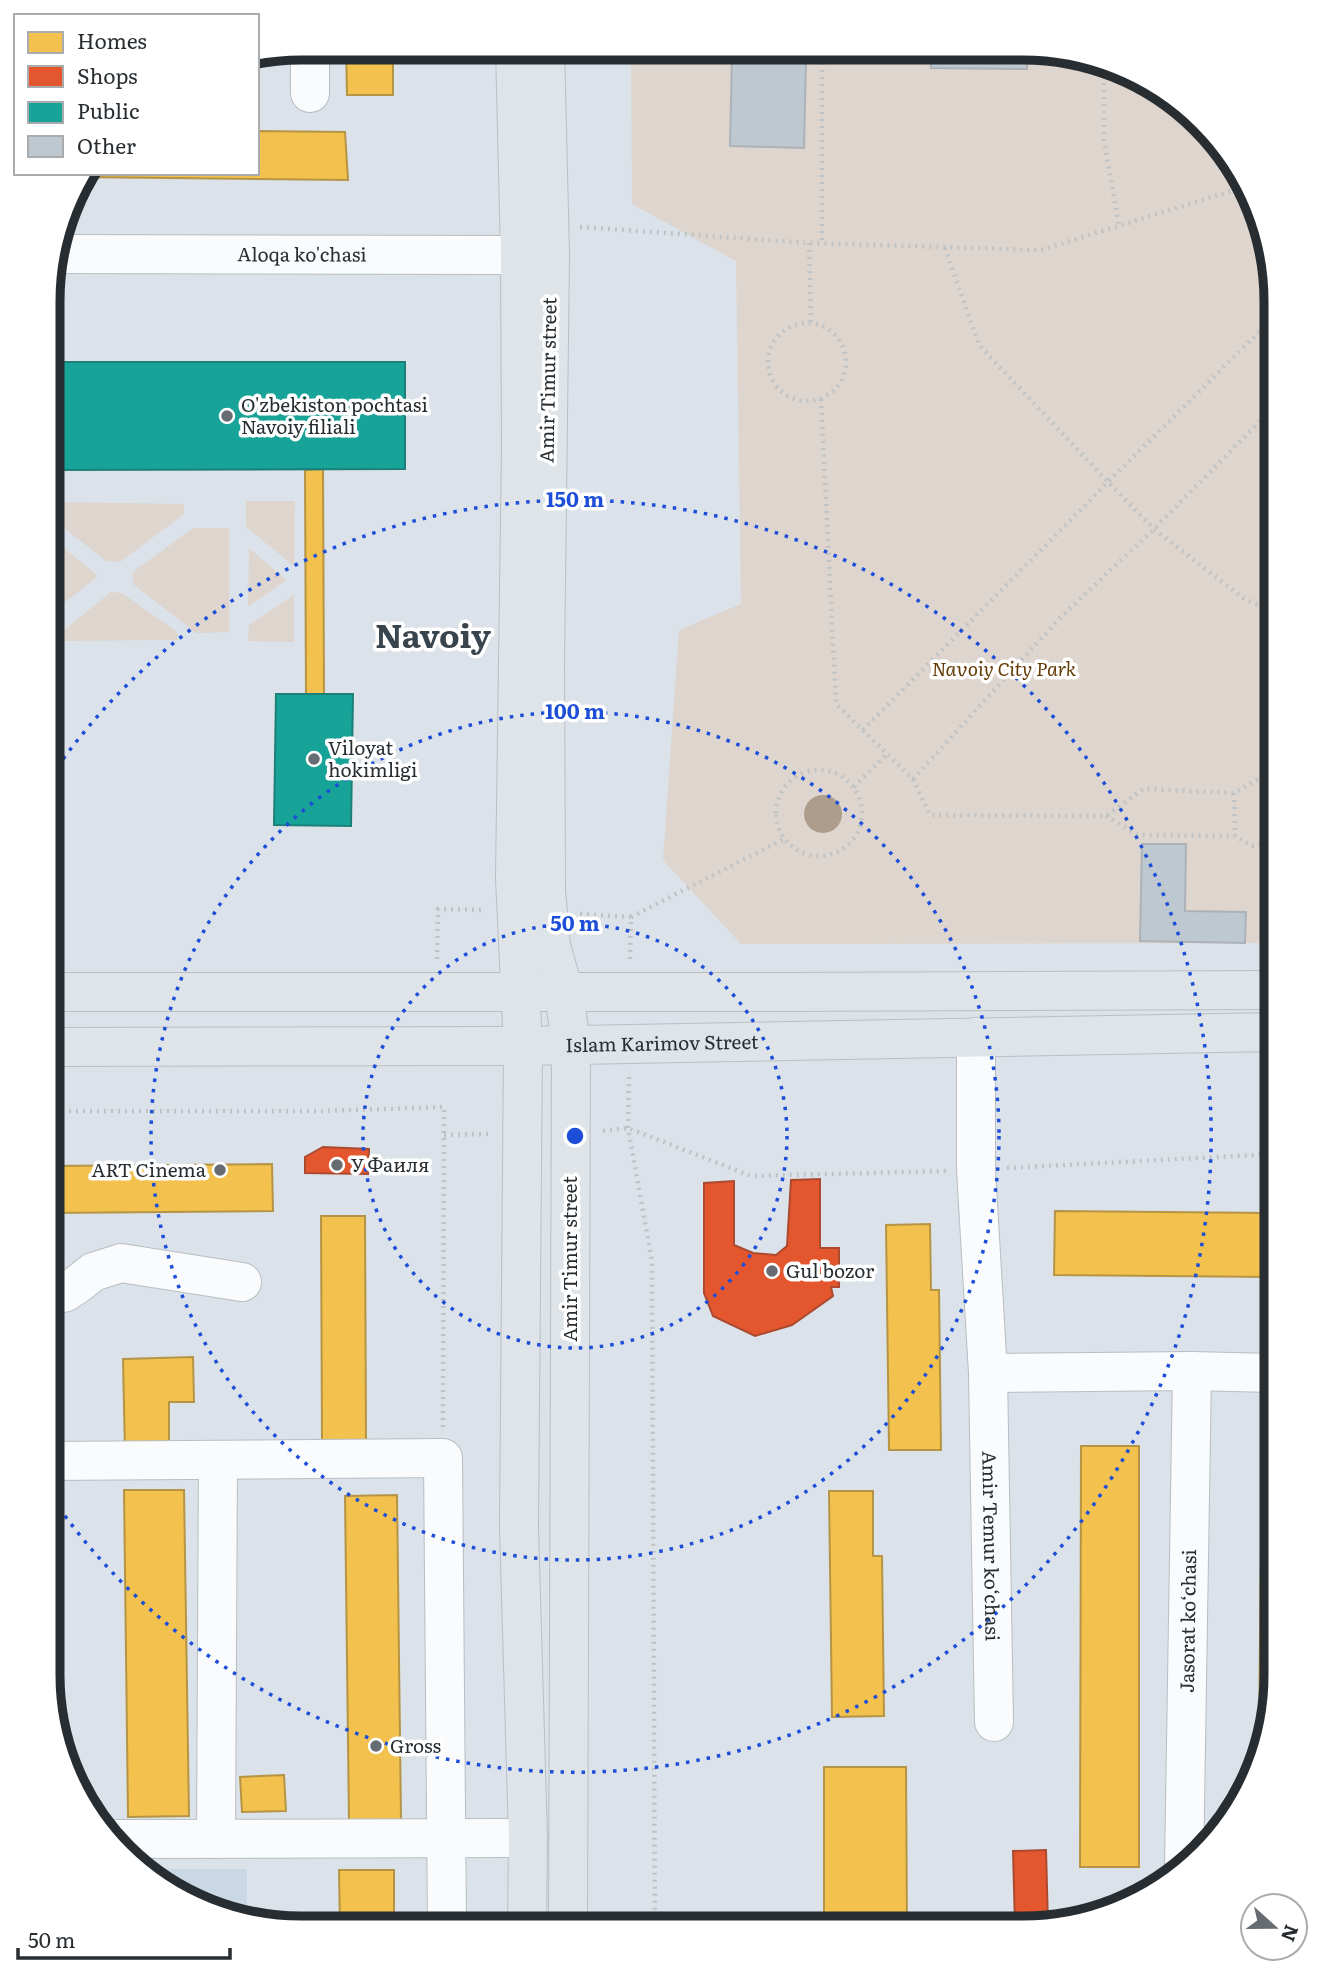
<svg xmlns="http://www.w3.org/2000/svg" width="1323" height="1976" viewBox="0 0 1323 1976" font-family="Literata,serif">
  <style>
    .built { fill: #c9d8e4 }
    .green { fill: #ddd5ce }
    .water { fill: #af9d8b }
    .homes { fill: #f2c14e; stroke: #b59545; stroke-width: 2 }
    .shops { fill: #e4572e; stroke: #ab4a2f; stroke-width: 2 }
    .public { fill: #17a398; stroke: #1c8079; stroke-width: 2 }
    .building { fill: #bec8d0; stroke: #acb2b7; stroke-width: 2 }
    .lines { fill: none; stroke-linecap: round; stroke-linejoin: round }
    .minor-casing { stroke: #b8bec3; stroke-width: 40 }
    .major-casing { stroke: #bbbfc2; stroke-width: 40 }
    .path { stroke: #c0c3c5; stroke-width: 4.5; stroke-dasharray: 2 5; stroke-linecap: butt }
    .minor { stroke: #fafbfc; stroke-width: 38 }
    .major { stroke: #dee4e8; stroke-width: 38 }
    .ring { fill: none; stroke: #1d4ed8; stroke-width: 3.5; stroke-dasharray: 3.5 7 }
    .poi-dot { fill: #666c71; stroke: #fff; stroke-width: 2.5 }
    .labels { text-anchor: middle; stroke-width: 7; stroke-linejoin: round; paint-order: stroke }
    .street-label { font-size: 19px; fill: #272d31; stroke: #fff }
    .poi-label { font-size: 19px; fill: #272d31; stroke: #fff; text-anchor: start }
    .park-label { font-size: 19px; font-style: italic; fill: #623b04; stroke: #fff }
    .town-label { font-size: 33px; font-weight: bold; fill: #39454e; stroke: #fff }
    .rim { fill: none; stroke: #272d31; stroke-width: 9 }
    .centre { fill: #1d4ed8; stroke: #fff; stroke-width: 3.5 }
    .ring-label { font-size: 21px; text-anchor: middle; font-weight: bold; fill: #1d4ed8; stroke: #fff; stroke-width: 7; stroke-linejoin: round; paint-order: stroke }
  </style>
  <rect width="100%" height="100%" fill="#dbe2e9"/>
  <path class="built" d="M 141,1869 L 247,1869 L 247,1918 L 147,1877 Z"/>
  <path class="green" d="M 631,48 L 1056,49 L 1176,99 L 1256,203 L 1276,300 L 1275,943 L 741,944 L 663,860 L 679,630 L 741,604 L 736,261 L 632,204 Z
    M 246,501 L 295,501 L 294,566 L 246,527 Z
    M 49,502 L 184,504 L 184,514 L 120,562 L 106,561 L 49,516 Z
    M 193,528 L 229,528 L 229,632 L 196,633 L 133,584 L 133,572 Z
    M 49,536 L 98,576 L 49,615 Z
    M 249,548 L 286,580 L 248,607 Z
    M 111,592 L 122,593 L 177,632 L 178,640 L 51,641 Z
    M 294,595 L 294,642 L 248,641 L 249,625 Z"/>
  <path class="water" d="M804 814a19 19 0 1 1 38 0a19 19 0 1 1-38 0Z"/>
  <path class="homes" d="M 346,47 L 393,48 L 393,95 L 347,95 Z
    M 257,131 L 345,132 L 348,180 L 80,177 L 82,173 L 257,173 Z
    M 323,469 L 324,694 L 306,694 L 305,470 Z
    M 272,1164 L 273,1211 L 48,1213 L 48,1166 Z
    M 1055,1211 L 1275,1213 L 1275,1277 L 1054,1275 Z
    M 321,1216 L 365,1216 L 366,1440 L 322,1440 Z
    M 930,1224 L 931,1290 L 939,1290 L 941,1450 L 889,1450 L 886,1225 Z
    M 193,1357 L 194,1402 L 169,1402 L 169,1451 L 125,1452 L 123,1359 Z
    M 1081,1446 L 1139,1446 L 1139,1867 L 1080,1867 Z
    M 1262,1451 L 1275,1451 L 1275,1693 L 1259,1739 Z
    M 124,1490 L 184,1490 L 189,1816 L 128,1817 Z
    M 829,1491 L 873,1491 L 873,1556 L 882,1556 L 884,1716 L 832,1717 Z
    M 397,1495 L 401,1821 L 349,1822 L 345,1496 Z
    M 824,1767 L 906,1767 L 907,1928 L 824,1928 Z
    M 284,1775 L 286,1811 L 242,1812 L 240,1777 Z
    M 339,1870 L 394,1870 L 394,1927 L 340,1927 Z"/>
  <path class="shops" d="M 323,1147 L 369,1149 L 368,1174 L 305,1173 L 305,1157 Z
    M 820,1179 L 820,1248 L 839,1248 L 839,1287 L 831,1287 L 833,1296 L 792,1325 L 755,1336 L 713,1316 L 704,1293 L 704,1183 L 734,1181 L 734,1245 L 753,1253 L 776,1255 L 787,1246 L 791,1180 Z
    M 1046,1850 L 1048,1924 L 1015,1925 L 1013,1851 Z"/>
  <path class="public" d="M 49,362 L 405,362 L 405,469 L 49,470 Z
    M 276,694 L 353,694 L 351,826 L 274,825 Z"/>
  <path class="building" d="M 931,49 L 1028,49 L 1027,69 L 931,68 Z
    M 732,57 L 806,58 L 804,148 L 730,146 Z
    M 1142,844 L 1186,844 L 1185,911 L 1246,912 L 1245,943 L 1140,941 Z"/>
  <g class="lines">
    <defs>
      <g id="minor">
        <path d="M 310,93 L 310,47"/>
        <path id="s1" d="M 54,254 L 550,255"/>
        <path d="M 976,1037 L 976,1170 L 988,1373 L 1192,1371 L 1275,1373"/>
        <path d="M 48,1293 L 64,1293 L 78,1284 L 93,1272 L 121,1263 L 242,1282"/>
        <path id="s2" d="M 988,1373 L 994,1722"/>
        <path d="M 48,1461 L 443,1458 L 447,1927"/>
        <path d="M 118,1839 L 528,1838"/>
        <path d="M 216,1839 L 218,1460"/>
        <path id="s3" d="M 1184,1869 L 1192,1371"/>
      </g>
      <g id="major">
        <path d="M 515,48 L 520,254 L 521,448 L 515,878 L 523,1046 L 519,1527 L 528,1838 L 527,1927"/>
        <path d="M 545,48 L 550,255 L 545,664 L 546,891 L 551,946 L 564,992 L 571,1045 L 568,1927"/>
        <path d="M 48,992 L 780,992 L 1275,990"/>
        <path id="s4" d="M 48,1047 L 523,1046 L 1275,1032"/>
      </g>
    </defs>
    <use href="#minor" class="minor-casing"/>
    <use href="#major" class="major-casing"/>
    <path class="path" d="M 822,49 L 822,244
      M 1104,69 L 1104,140 L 1119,226
      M 580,227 L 809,243 L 1041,250 L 1244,187
      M 809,243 L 811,323
      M 945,248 L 979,345 L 1108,482 L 1154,529 L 1243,598 L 1276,613
      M768 362a39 39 0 1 1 78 0a39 39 0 1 1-78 0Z
      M 821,399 L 836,704 L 913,779 L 930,815 L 1106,816 L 1143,789 L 1234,793 L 1261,777 L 1276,783
      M 863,730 L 1108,482 L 1276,315
      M776 813a43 43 0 1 1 86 0a43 43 0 1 1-86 0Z
      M 913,779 L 1060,618 L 1154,529 L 1276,405
      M 854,787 L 887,754
      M 1234,793 L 1235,836
      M 1106,816 L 1137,835 L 1235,836 L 1252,846 L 1276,842
      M 580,914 L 631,917 L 630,959
      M 631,917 L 784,839
      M 437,959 L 438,909 L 485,910
      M 629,1077 L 628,1128 L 652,1261 L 655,1928
      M 48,1111 L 320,1111 L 444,1107 L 443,1428
      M 603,1131 L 628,1128 L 751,1176 L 946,1171
      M 444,1135 L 489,1134
      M 1007,1168 L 1275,1154"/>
    <use href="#minor" class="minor"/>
    <use href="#major" class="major"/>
  </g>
  <g class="ring">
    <circle cx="575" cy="1136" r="212"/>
    <circle cx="575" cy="1136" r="424"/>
    <path d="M51 776A636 636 0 1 1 48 1492"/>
  </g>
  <g class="poi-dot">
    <circle cx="227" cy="416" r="7"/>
    <circle cx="314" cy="759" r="7"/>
    <circle cx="337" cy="1165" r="7"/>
    <circle cx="220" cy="1170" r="7"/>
    <circle cx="772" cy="1271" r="7"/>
    <circle cx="376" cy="1746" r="7"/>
  </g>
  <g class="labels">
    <g class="street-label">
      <text dy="7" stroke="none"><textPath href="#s1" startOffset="248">Aloqa ko'chasi</textPath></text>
      <text transform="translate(548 380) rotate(-89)" y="7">Amir Timur street</text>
      <text dy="7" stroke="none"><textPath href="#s4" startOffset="614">Islam Karimov Street</textPath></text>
      <text transform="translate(570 1259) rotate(-90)" y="7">Amir Timur street</text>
      <text dy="7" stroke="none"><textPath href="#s2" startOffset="173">Amir Temur ko‘chasi</textPath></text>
      <text dy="7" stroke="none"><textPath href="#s3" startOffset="248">Jasorat ko‘chasi</textPath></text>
    </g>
    <g class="poi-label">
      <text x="241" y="412">O'zbekiston pochtasi<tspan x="241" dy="22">Navoiy filiali</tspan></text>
      <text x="328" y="755">Viloyat<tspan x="328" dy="22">hokimligi</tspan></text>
      <text x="351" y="1172">У Фаиля</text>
      <text x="206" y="1177" text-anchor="end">ART Cinema</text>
      <text x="786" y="1278">Gul bozor</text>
      <text x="390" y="1753">Gross</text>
    </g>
    <g class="park-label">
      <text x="1004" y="676">Navoiy City Park</text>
    </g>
    <g class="town-label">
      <text x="433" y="648">Navoiy</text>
    </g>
  </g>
  <path d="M0 0H1323V1976H0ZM301 60H1023A241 241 0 0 1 1264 301V1675A241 241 0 0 1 1023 1916H301A241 241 0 0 1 60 1675V301A241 241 0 0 1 301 60Z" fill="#fff" fill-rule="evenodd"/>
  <path class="rim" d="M301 60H1023A241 241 0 0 1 1264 301V1675A241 241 0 0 1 1023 1916H301A241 241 0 0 1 60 1675V301A241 241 0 0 1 301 60Z"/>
  <circle cx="575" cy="1136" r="10" class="centre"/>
  <g class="ring-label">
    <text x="575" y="507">150 m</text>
    <text x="575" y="719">100 m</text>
    <text x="575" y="931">50 m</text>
  </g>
  <rect x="14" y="14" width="245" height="161" fill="#ffffff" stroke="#a9abad" stroke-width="2"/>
  <rect x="28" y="32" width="35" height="21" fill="#f2c14e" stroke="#a9abad" stroke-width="2"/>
  <text x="77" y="49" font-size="21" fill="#272d31">Homes</text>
  <rect x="28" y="66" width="35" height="21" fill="#e4572e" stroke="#a9abad" stroke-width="2"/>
  <text x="77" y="84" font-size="21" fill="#272d31">Shops</text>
  <rect x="28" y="102" width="35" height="21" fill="#17a398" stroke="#a9abad" stroke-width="2"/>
  <text x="77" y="119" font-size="21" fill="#272d31">Public</text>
  <rect x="28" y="136" width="35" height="21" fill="#bec8d0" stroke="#a9abad" stroke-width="2"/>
  <text x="77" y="154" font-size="21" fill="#272d31">Other</text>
  <g transform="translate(1274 1927) rotate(111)"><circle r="33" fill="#ffffff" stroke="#a9abad" stroke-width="2"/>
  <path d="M0-5L12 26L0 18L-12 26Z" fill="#666c71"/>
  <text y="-10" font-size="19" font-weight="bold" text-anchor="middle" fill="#272d31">N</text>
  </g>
  <path d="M18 1948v10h212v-10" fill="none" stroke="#272d31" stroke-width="3.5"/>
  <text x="28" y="1948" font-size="21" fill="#272d31" stroke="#ffffff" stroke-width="5" paint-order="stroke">50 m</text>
</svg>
